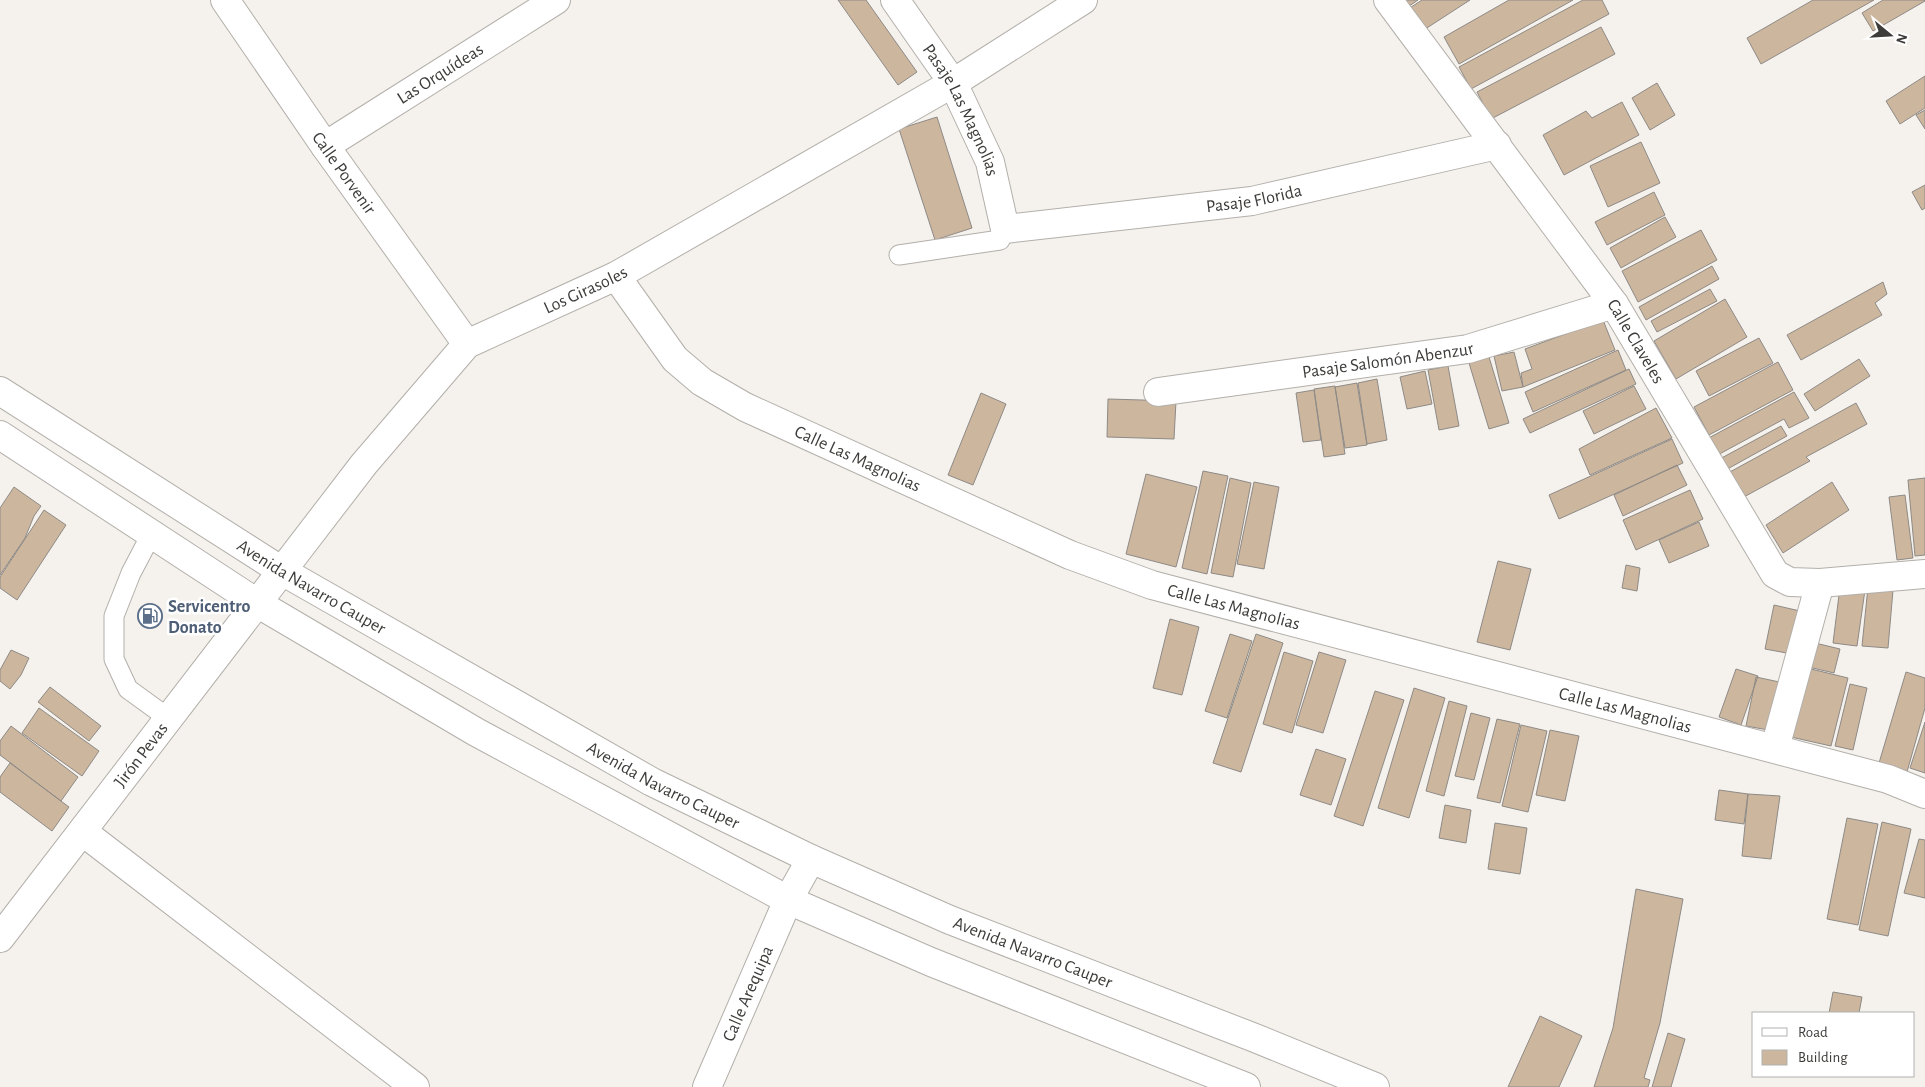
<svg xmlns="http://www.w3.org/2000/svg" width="1925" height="1087" viewBox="0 0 1925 1087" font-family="'Alegreya Sans',sans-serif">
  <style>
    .building { fill: #ccb69e; stroke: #8e8a86 }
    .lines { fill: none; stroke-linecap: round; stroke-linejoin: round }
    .service-casing { stroke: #b3afaa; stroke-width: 21 }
    .minor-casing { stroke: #b3afaa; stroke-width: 30 }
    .tertiary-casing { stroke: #b3afaa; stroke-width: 30 }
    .service { stroke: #fff; stroke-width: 19 }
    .minor { stroke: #fff; stroke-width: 28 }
    .tertiary { stroke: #fff; stroke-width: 28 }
    .labels { text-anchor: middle; stroke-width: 5; stroke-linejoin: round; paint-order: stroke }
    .street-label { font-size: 18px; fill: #3d3c3a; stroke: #fff }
    .service-label { font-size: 18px; font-weight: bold; fill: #4e5e75; stroke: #fff; text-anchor: start }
  </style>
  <rect width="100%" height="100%" fill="#f5f1ec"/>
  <path class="building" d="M 838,0 L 866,0 L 917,72 L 898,85 Z
    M 1394,0 L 1418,0 L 1402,11 Z
    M 1422,0 L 1470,0 L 1416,35 L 1402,13 Z
    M 1509,0 L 1573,0 L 1459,64 L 1444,37 Z
    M 1583,0 L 1602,0 L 1609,14 L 1471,89 L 1459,67 Z
    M 1813,0 L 1874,0 L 1761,64 L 1747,38 Z
    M 1883,0 L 1925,0 L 1925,1 L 1873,31 L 1862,13 Z
    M 1601,27 L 1615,54 L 1491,119 L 1477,92 Z
    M 1925,76 L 1925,108 L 1900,124 L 1886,101 Z
    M 1657,83 L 1675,115 L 1650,130 L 1632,98 Z
    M 1622,102 L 1639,135 L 1564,175 L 1543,135 L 1586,111 L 1592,118 Z
    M 1925,110 L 1925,129 L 1916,115 Z
    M 937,117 L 972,228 L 935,240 L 899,129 Z
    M 1641,142 L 1660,183 L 1608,207 L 1590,166 Z
    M 1925,185 L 1925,208 L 1922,210 L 1912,192 Z
    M 1654,192 L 1665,215 L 1607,245 L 1595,222 Z
    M 1665,217 L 1676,237 L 1621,268 L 1610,248 Z
    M 1701,230 L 1717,260 L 1638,302 L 1622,271 Z
    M 1712,266 L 1719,279 L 1646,320 L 1639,307 Z
    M 1883,282 L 1887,294 L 1875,303 L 1882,315 L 1801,360 L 1787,335 Z
    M 1710,289 L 1717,301 L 1657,332 L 1651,321 Z
    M 1725,299 L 1747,337 L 1676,379 L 1654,341 Z
    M 1603,320 L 1615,350 L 1523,387 L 1521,373 L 1532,369 L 1525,349 Z
    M 1759,338 L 1773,363 L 1709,396 L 1696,371 Z
    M 1618,350 L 1626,370 L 1533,412 L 1525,392 Z
    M 1514,352 L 1523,387 L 1502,391 L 1494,356 Z
    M 1489,357 L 1509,423 L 1489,429 L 1469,363 Z
    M 1859,359 L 1870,376 L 1815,411 L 1804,394 Z
    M 1778,362 L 1793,390 L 1709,435 L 1694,407 Z
    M 1448,366 L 1459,426 L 1439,430 L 1428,370 Z
    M 1629,369 L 1636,384 L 1530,433 L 1523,419 Z
    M 1425,371 L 1432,404 L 1407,409 L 1400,377 Z
    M 1377,379 L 1387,440 L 1367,444 L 1358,383 Z
    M 1357,383 L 1367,445 L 1345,448 L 1335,387 Z
    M 1335,386 L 1345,454 L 1324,457 L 1314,389 Z
    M 1634,386 L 1646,409 L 1594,434 L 1583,411 Z
    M 1314,390 L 1321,440 L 1303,442 L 1296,393 Z
    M 1794,392 L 1809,418 L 1789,428 L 1784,419 L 1714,457 L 1705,440 Z
    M 981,393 L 1006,404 L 973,485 L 948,475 Z
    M 1108,399 L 1176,401 L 1174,439 L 1107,437 Z
    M 1856,403 L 1867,424 L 1806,457 L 1810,461 L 1742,498 L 1728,473 Z
    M 1656,408 L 1672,438 L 1590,475 L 1579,449 Z
    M 1781,426 L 1787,436 L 1722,472 L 1716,461 Z
    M 1672,439 L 1683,463 L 1559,519 L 1549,495 Z
    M 1677,465 L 1687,485 L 1623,516 L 1614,495 Z
    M 1203,471 L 1228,476 L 1207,574 L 1182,568 Z
    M 1146,474 L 1197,487 L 1176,567 L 1126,554 Z
    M 1230,478 L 1251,483 L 1233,577 L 1211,573 Z
    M 1925,478 L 1925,555 L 1915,556 L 1908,480 Z
    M 1254,482 L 1279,487 L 1264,569 L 1237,564 Z
    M 1832,482 L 1849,510 L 1783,553 L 1766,525 Z
    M 14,487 L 41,506 L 34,516 L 25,538 L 0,575 L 0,508 Z
    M 1690,490 L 1703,519 L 1636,550 L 1623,520 Z
    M 1905,495 L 1913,558 L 1897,560 L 1889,497 Z
    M 44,510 L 66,525 L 17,600 L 0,588 L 0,577 Z
    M 1699,522 L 1709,546 L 1669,563 L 1659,540 Z
    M 1498,561 L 1531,569 L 1510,650 L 1477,642 Z
    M 1626,565 L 1640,568 L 1637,591 L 1622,588 Z
    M 1840,587 L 1865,590 L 1857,646 L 1833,643 Z
    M 1868,587 L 1893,590 L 1888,648 L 1862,646 Z
    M 1774,605 L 1800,611 L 1792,654 L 1765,649 Z
    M 1170,619 L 1199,627 L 1182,695 L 1153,688 Z
    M 1230,634 L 1252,641 L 1227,718 L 1205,711 Z
    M 1256,634 L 1283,643 L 1241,772 L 1213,763 Z
    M 1811,642 L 1840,649 L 1834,673 L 1804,666 Z
    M 11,650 L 29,658 L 21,675 L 10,689 L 0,681 L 0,670 Z
    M 1284,652 L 1313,661 L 1292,733 L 1263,724 Z
    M 1319,652 L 1346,660 L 1323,733 L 1296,725 Z
    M 1807,668 L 1848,678 L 1831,746 L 1791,737 Z
    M 1736,669 L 1758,676 L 1741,725 L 1719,717 Z
    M 1906,672 L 1925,678 L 1925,708 L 1907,772 L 1879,763 Z
    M 1756,677 L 1784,683 L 1774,731 L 1746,726 Z
    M 1850,684 L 1867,688 L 1853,750 L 1835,746 Z
    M 50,687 L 101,726 L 89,741 L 38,702 Z
    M 1414,688 L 1445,698 L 1409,818 L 1378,808 Z
    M 1375,691 L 1404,700 L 1363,826 L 1334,816 Z
    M 1449,701 L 1467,706 L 1444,796 L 1426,791 Z
    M 39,708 L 99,751 L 82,776 L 22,733 Z
    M 1471,713 L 1490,718 L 1474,780 L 1455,776 Z
    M 1497,719 L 1520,724 L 1500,803 L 1477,798 Z
    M 1925,722 L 1925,773 L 1910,768 Z
    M 1521,725 L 1547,731 L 1528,812 L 1502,806 Z
    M 11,726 L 78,777 L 61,801 L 0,755 L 0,741 Z
    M 1550,730 L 1579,736 L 1565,801 L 1536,795 Z
    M 1316,749 L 1346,759 L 1331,805 L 1300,795 Z
    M 10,763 L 69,807 L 52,831 L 0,792 L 0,777 Z
    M 1719,790 L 1748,794 L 1744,824 L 1715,820 Z
    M 1748,794 L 1780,796 L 1771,859 L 1742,856 Z
    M 1445,805 L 1471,810 L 1466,843 L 1439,838 Z
    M 1847,818 L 1878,824 L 1858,925 L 1827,919 Z
    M 1882,822 L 1911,829 L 1888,936 L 1859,930 Z
    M 1495,823 L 1527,828 L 1520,874 L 1488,869 Z
    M 1919,839 L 1925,840 L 1925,898 L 1904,893 Z
    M 1636,889 L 1683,899 L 1660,1023 L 1644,1078 L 1650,1080 L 1648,1087 L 1594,1087 L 1613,1028 Z
    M 1833,992 L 1862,997 L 1859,1013 L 1829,1013 Z
    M 1540,1016 L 1582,1036 L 1559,1087 L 1508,1087 Z
    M 1668,1033 L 1685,1039 L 1671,1087 L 1652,1087 Z"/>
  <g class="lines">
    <defs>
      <path id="service" d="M 899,255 L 1000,240 L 1005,229
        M 152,533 L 131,573 L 114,616 L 114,659 L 128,689 L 168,718"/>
      <g id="minor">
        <path id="s1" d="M 225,0 L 325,146 L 467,344"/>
        <path id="s2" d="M 895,0 L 953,83 L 990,162 L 1005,229 L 1252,201 L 1497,145"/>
        <path id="s3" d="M 1388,0 L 1614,304 L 1775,574 L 1790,582 L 1820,583 L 1925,574"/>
        <path id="s4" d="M 325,146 L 556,0"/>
        <path id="s5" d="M 616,276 L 675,359 L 702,382 L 745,407 L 1070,555 L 1152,585 L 1888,779 L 1925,794"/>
        <path id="s6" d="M 1158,392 L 1468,349 L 1614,304"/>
        <path d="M 1775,748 L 1820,583"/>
        <path d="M 83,832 L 415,1087"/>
        <path id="s7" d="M 0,938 L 364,464 L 467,344 L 616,276 L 953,83 L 1083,0"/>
        <path id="s8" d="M 707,1087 L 788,900 L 811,859"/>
      </g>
      <g id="tertiary">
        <path id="s9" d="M 0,391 L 282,571 L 652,782 L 811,859 L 950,920 L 1255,1038 L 1375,1087"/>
        <path d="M 0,435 L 257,603 L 476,732 L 788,900 L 931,962 L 1246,1087"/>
      </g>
    </defs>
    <use href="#service" class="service-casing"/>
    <use href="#minor" class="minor-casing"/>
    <use href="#tertiary" class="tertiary-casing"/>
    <use href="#service" class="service"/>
    <use href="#minor" class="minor"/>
    <use href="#tertiary" class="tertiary"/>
  </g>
  <defs>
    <symbol id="fuel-ring" viewBox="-11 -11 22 22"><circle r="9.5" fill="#fff" stroke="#5c6f8a" stroke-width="1.5"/><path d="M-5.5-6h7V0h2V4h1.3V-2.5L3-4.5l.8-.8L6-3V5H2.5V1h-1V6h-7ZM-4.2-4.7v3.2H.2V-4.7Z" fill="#5c6f8a"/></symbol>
  </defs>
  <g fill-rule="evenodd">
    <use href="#fuel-ring" x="136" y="602" width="28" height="28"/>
  </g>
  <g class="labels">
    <g class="street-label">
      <text dy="6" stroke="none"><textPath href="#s4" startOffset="136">Las Orquídeas</textPath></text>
      <text dy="6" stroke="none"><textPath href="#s2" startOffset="129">Pasaje Las Magnolias</textPath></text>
      <text dy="6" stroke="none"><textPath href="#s1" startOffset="210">Calle Porvenir</textPath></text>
      <text dy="6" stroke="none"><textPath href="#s2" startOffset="508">Pasaje Florida</textPath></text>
      <text dy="6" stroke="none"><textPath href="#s7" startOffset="886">Los Girasoles</textPath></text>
      <text dy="6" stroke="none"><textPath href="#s3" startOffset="422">Calle Claveles</textPath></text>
      <text dy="6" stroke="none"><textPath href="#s6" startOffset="232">Pasaje Salomón Abenzur</textPath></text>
      <text dy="6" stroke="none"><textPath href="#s5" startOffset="311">Calle Las Magnolias</textPath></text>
      <text dy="6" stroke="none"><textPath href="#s9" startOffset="368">Avenida Navarro Cauper</textPath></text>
      <text dy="6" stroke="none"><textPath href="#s5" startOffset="716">Calle Las Magnolias</textPath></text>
      <text dy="6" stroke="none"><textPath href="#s5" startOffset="1121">Calle Las Magnolias</textPath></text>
      <text dy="6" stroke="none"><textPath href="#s7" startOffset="231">Jirón Pevas</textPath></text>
      <text dy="6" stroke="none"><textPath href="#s9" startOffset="772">Avenida Navarro Cauper</textPath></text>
      <text dy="6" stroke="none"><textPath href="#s9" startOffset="1178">Avenida Navarro Cauper</textPath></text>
      <text dy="6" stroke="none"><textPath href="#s8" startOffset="102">Calle Arequipa</textPath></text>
    </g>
    <g class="service-label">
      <text x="168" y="612">Servicentro<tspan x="168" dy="21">Donato</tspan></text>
    </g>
  </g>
  <rect x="1752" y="1012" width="162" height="65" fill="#ffffff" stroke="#b1b1b0"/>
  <rect x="1762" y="1028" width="25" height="8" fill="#ffffff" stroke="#b1b1b0"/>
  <text x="1798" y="1037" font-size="15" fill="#3d3c3a">Road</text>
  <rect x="1762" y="1050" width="25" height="15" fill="#ccb69e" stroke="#b1b1b0"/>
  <text x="1798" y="1062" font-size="15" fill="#3d3c3a">Building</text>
  <g transform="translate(1890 35) rotate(108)" stroke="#ffffff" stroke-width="4" paint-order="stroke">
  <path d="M0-4L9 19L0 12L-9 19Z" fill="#3d3c3a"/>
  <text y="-8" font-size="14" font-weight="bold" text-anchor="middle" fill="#3d3c3a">N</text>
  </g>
</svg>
